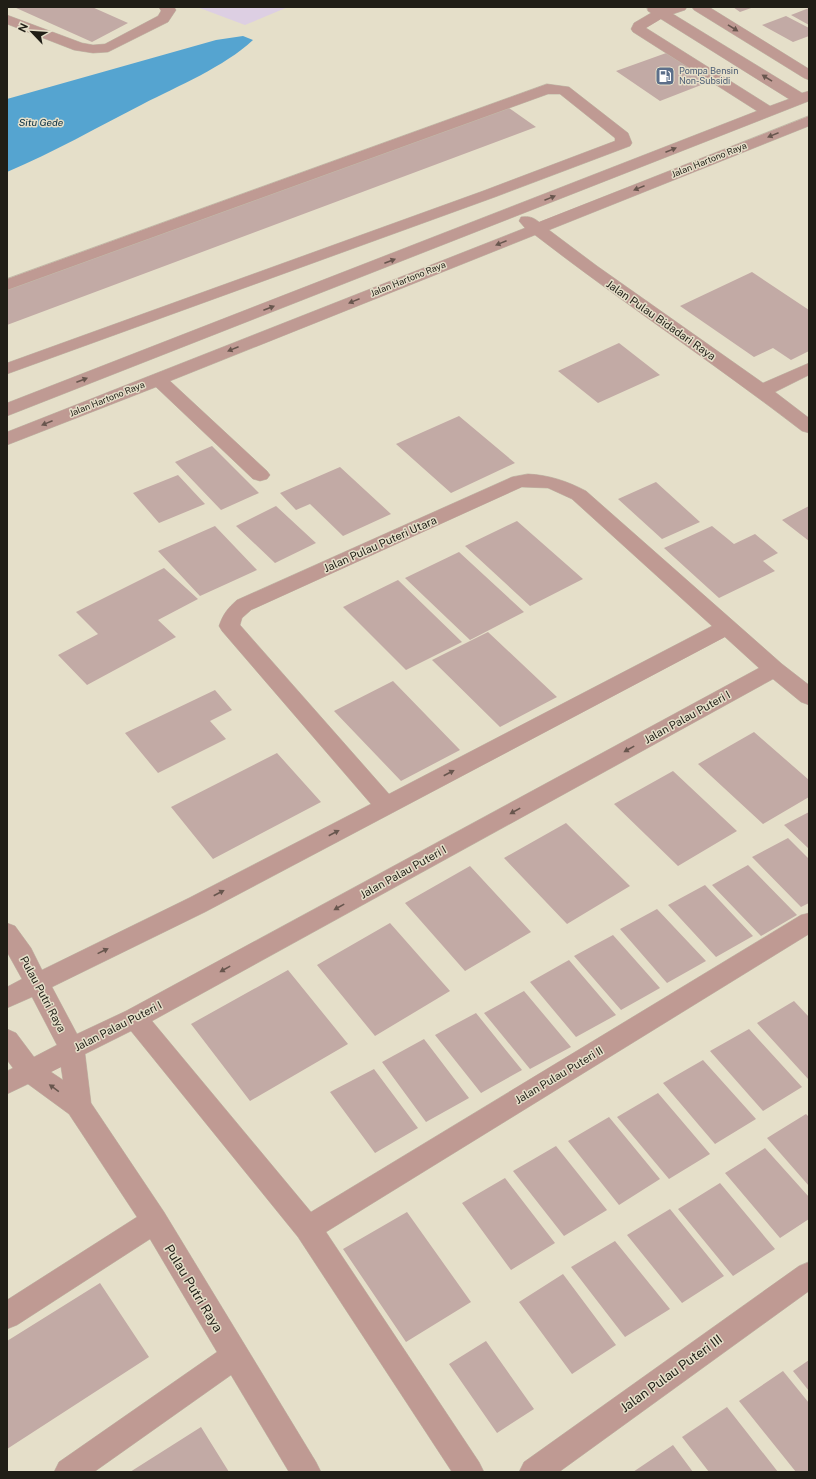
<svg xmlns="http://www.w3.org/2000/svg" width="816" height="1479" viewBox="0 0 816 1479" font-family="'Public Sans',sans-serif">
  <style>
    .education { fill: #ddcfe3 }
    .water { fill: #55a4d0 }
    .building { fill: #c2aaa5 }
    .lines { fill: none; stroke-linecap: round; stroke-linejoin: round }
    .minor-casing { stroke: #c2bca9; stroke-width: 1 }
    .minor { fill: #bf9a93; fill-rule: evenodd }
    .oneway { fill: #68564e }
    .labels { text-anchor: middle; stroke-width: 3; stroke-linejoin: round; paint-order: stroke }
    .far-service-label { font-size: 9px; fill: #4e5e75; stroke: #e5dfc9; text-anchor: start }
    .far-street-label { font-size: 9px; fill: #201e16; stroke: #e5dfc9 }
    .far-water-label { font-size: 10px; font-style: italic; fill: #092e40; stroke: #e5dfc9 }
    .street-label { font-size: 11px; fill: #201e16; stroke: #e5dfc9 }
    .near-street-label { font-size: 13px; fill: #201e16; stroke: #e5dfc9 }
  </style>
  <rect width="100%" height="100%" fill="#e5dfc9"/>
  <path class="education" d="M 197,7 L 288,7 L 245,25 Z"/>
  <path class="water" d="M 243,36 L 253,40 C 224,67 178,86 143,104 C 98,127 54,152 7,172 L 7,99 L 216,40 Z"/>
  <path class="building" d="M 14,7 L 92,7 L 128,23 L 92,42 Z
    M 733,7 L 754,7 L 740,12 Z
    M 809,8 L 809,25 L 791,15 Z
    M 786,16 L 809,28 L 809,36 L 793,42 L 762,25 Z
    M 669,52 L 714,80 L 660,101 L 616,71 Z
    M 505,105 L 536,127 L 7,325 L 7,288 Z
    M 752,272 L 809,310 L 809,351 L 791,360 L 773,348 L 754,357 L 680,306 Z
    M 619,343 L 660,375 L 598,403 L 558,371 Z
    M 459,416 L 515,463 L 451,493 L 396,444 Z
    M 212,446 L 259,493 L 221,510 L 175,462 Z
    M 340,467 L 391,514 L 343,536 L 310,504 L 296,510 L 280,493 Z
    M 178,475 L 205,504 L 159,523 L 133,493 Z
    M 656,482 L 700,522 L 662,539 L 618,499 Z
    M 276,506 L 316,543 L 275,563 L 236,526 Z
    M 809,506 L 809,541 L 782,520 Z
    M 517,521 L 583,579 L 530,606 L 465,546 Z
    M 215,526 L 257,570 L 200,596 L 158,551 Z
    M 712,526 L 734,544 L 755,534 L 778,553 L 763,561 L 775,571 L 719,598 L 664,548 Z
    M 459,552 L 524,612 L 470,640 L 405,578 Z
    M 164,568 L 198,599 L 158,620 L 176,637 L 87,685 L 58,655 L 98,634 L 76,612 Z
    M 398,580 L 462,642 L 406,670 L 343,607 Z
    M 488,632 L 557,697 L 500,727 L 432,660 Z
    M 393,681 L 460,750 L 401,781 L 334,711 Z
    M 215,690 L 232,710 L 210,721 L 226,739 L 158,773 L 125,733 Z
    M 754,732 L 809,780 L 809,797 L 763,824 L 698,764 Z
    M 277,753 L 321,802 L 213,859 L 171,807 Z
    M 673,771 L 737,831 L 678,866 L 614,804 Z
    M 809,812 L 809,849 L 784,825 Z
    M 566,823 L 630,886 L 567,924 L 504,858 Z
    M 788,838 L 809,859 L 809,903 L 801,907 L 752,857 Z
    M 748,865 L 797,915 L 761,936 L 712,885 Z
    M 470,866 L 531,932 L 465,971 L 405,903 Z
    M 705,885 L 753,936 L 716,957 L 668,905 Z
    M 657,909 L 706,961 L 667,983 L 620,929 Z
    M 390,923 L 450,991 L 375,1036 L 317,965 Z
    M 613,935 L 660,988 L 621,1010 L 574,956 Z
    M 569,960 L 616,1015 L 576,1037 L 530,982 Z
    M 288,970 L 348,1044 L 250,1101 L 191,1024 Z
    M 524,991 L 571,1047 L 530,1069 L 484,1013 Z
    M 794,1001 L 809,1017 L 809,1080 L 757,1023 Z
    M 476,1013 L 522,1070 L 481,1093 L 435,1035 Z
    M 749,1029 L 802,1087 L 763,1111 L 710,1051 Z
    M 424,1039 L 469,1098 L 426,1122 L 382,1062 Z
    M 703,1060 L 756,1119 L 715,1144 L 663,1083 Z
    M 374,1069 L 418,1128 L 375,1153 L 330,1092 Z
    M 658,1093 L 710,1154 L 669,1179 L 617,1117 Z
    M 806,1114 L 809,1117 L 809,1186 L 767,1138 Z
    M 609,1117 L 660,1179 L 619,1205 L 568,1141 Z
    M 556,1146 L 607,1210 L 564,1236 L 513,1171 Z
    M 765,1148 L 809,1197 L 809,1219 L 780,1238 L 725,1173 Z
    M 505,1178 L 555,1243 L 511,1270 L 462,1203 Z
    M 720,1183 L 775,1249 L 733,1276 L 678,1209 Z
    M 670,1209 L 724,1276 L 682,1303 L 627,1235 Z
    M 407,1212 L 471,1302 L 406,1342 L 343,1249 Z
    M 615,1241 L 670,1309 L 625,1337 L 571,1267 Z
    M 563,1274 L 616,1345 L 572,1374 L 519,1302 Z
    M 100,1283 L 149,1357 L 7,1449 L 7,1341 Z
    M 486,1341 L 534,1409 L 497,1433 L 449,1364 Z
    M 809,1360 L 809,1391 L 793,1371 Z
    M 783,1371 L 809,1403 L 809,1472 L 796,1472 L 739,1401 Z
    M 727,1407 L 778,1472 L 709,1472 L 682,1437 Z
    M 201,1427 L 229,1472 L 130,1472 Z
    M 673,1445 L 693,1472 L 633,1472 Z"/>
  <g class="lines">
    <defs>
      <path id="minor" d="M 159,7 L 174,7 L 176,10 L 168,22 L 108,52 L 93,53 L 74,50 L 7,24 L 7,15 L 82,43 L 93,45 L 105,44 L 158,16 L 161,11 Z
        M 647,7 L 687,7 L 685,10 L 673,14 L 802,93 L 809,91 L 809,101 L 7,416 L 7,403 L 757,111 L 633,32 L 631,29 L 634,23 L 651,13 L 648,11 ZM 661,19 L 789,99 L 770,106 L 646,28 Z
        M 692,7 L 709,7 L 809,69 L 809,80 L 804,78 L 694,10 Z
        M 547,84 L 569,87 L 628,133 L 632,143 L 630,146 L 495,197 L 7,374 L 7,363 L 483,191 L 615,141 L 615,138 L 560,94 L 548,94 L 7,290 L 7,279 Z
        M 809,116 L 809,126 L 549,230 L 597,266 L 763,383 L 809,363 L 809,375 L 775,392 L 809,418 L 809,433 L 802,431 C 715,364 623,303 535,235 L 170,381 L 267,471 L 270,475 L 267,479 L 260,481 L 253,479 L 156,387 L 7,445 L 7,432 L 525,228 L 519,221 L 521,217 C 529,216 533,217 539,222 Z
        M 528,474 C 549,475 567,481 586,491 L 782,664 L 809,685 L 809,705 L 801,702 L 773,679 L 152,1021 L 311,1212 L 801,915 L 809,913 L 809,934 L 326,1232 L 479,1462 L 484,1472 L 452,1472 L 298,1237 L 131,1031 L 85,1054 L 91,1103 L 164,1212 L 316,1462 L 321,1472 L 289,1472 L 231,1375 L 94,1472 L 54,1472 L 59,1462 L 217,1352 L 150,1239 L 17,1325 L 7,1329 L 7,1300 L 137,1217 L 69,1114 L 28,1084 L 7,1094 L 7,1071 L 13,1068 L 7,1060 L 7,1029 L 16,1033 L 34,1057 L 57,1045 L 32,997 L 7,1008 L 7,987 L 22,979 L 7,952 L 7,923 L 15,926 L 31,948 L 42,970 L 189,898 L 371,804 L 222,631 L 219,626 C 223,614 228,608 237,600 L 512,477 ZM 522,487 L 548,488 L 572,499 L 712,626 L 389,794 L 240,625 L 242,618 L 251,610 ZM 725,637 L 759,668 L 126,1011 L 77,1034 L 52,987 L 205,912 ZM 61,1067 L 63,1080 L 51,1072 Z
        M 809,1262 L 809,1291 L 559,1472 L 519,1472 L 524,1462 L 799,1266 Z"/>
    </defs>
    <use href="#minor" class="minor-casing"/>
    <use href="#minor" class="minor"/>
  </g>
  <defs><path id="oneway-solid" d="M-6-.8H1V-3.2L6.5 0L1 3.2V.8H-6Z"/></defs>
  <g class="oneway">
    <use href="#oneway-solid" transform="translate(733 28) rotate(32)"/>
    <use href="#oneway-solid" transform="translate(767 78) rotate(-148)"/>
    <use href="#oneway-solid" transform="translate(773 135) rotate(158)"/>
    <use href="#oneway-solid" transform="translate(671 150) rotate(-22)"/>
    <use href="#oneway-solid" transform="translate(639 188) rotate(158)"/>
    <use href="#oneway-solid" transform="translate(550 198) rotate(-22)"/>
    <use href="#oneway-solid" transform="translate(501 243) rotate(158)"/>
    <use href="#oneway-solid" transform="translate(390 261) rotate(-21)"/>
    <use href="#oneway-solid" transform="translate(354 301) rotate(158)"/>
    <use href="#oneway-solid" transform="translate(269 308) rotate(-21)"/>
    <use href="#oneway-solid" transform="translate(233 349) rotate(158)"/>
    <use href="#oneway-solid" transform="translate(82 380) rotate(-21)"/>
    <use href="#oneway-solid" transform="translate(47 423) rotate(158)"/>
    <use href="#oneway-solid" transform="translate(629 749) rotate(151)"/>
    <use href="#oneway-solid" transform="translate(449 773) rotate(-28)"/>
    <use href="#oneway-solid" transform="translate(515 811) rotate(151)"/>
    <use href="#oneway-solid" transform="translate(334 833) rotate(-28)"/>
    <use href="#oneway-solid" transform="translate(219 893) rotate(-28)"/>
    <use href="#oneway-solid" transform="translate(339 907) rotate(151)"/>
    <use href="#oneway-solid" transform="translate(103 951) rotate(-26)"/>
    <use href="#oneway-solid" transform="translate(225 969) rotate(151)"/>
    <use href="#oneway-solid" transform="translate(54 1088) rotate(-144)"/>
  </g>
  <defs>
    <symbol id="fuel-square" viewBox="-11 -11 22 22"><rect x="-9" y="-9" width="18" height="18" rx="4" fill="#5c6f8a" stroke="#e5dfc9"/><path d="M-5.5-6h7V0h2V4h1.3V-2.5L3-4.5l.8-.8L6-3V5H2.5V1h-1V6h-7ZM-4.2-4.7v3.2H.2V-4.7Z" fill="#fff"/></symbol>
  </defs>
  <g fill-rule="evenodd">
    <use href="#fuel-square" x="654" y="65" width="22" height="22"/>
  </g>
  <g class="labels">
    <g class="far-service-label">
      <text x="679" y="74">Pompa Bensin<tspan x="679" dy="10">Non-Subsidi</tspan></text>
    </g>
    <g class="far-street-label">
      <text transform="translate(709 160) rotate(-22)" y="3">Jalan Hartono Raya</text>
      <text transform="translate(408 279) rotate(-22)" y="3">Jalan Hartono Raya</text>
      <text transform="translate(107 399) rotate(-22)" y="3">Jalan Hartono Raya</text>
    </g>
    <g class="far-water-label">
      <text x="41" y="126">Situ Gede</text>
    </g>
    <g class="street-label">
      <text transform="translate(661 320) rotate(35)" y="4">Jalan Pulau Bidadari Raya</text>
      <text transform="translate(380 544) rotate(-24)" y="4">Jalan Pulau Puteri Utara</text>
      <text transform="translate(687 717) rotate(-29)" y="4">Jalan Palau Puteri I</text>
      <text transform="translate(403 872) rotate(-29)" y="4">Jalan Palau Puteri I</text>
      <text transform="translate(43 994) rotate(62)" y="4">Pulau Putri Raya</text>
      <text transform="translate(118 1026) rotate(-27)" y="4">Jalan Palau Puteri I</text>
      <text transform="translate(559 1075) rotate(-31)" y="4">Jalan Pulau Puteri II</text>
    </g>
    <g class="near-street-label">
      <text transform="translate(194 1288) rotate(59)" y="5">Pulau Putri Raya</text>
      <text transform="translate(671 1373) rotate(-36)" y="5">Jalan Pulau Puteri III</text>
    </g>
  </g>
  <rect width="816" height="1479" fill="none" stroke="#201e16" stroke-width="16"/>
  <g transform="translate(32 32) rotate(295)" stroke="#e5dfc9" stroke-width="3" paint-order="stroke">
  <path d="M0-3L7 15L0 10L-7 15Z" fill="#201e16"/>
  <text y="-6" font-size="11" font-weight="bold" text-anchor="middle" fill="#201e16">N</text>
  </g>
</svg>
